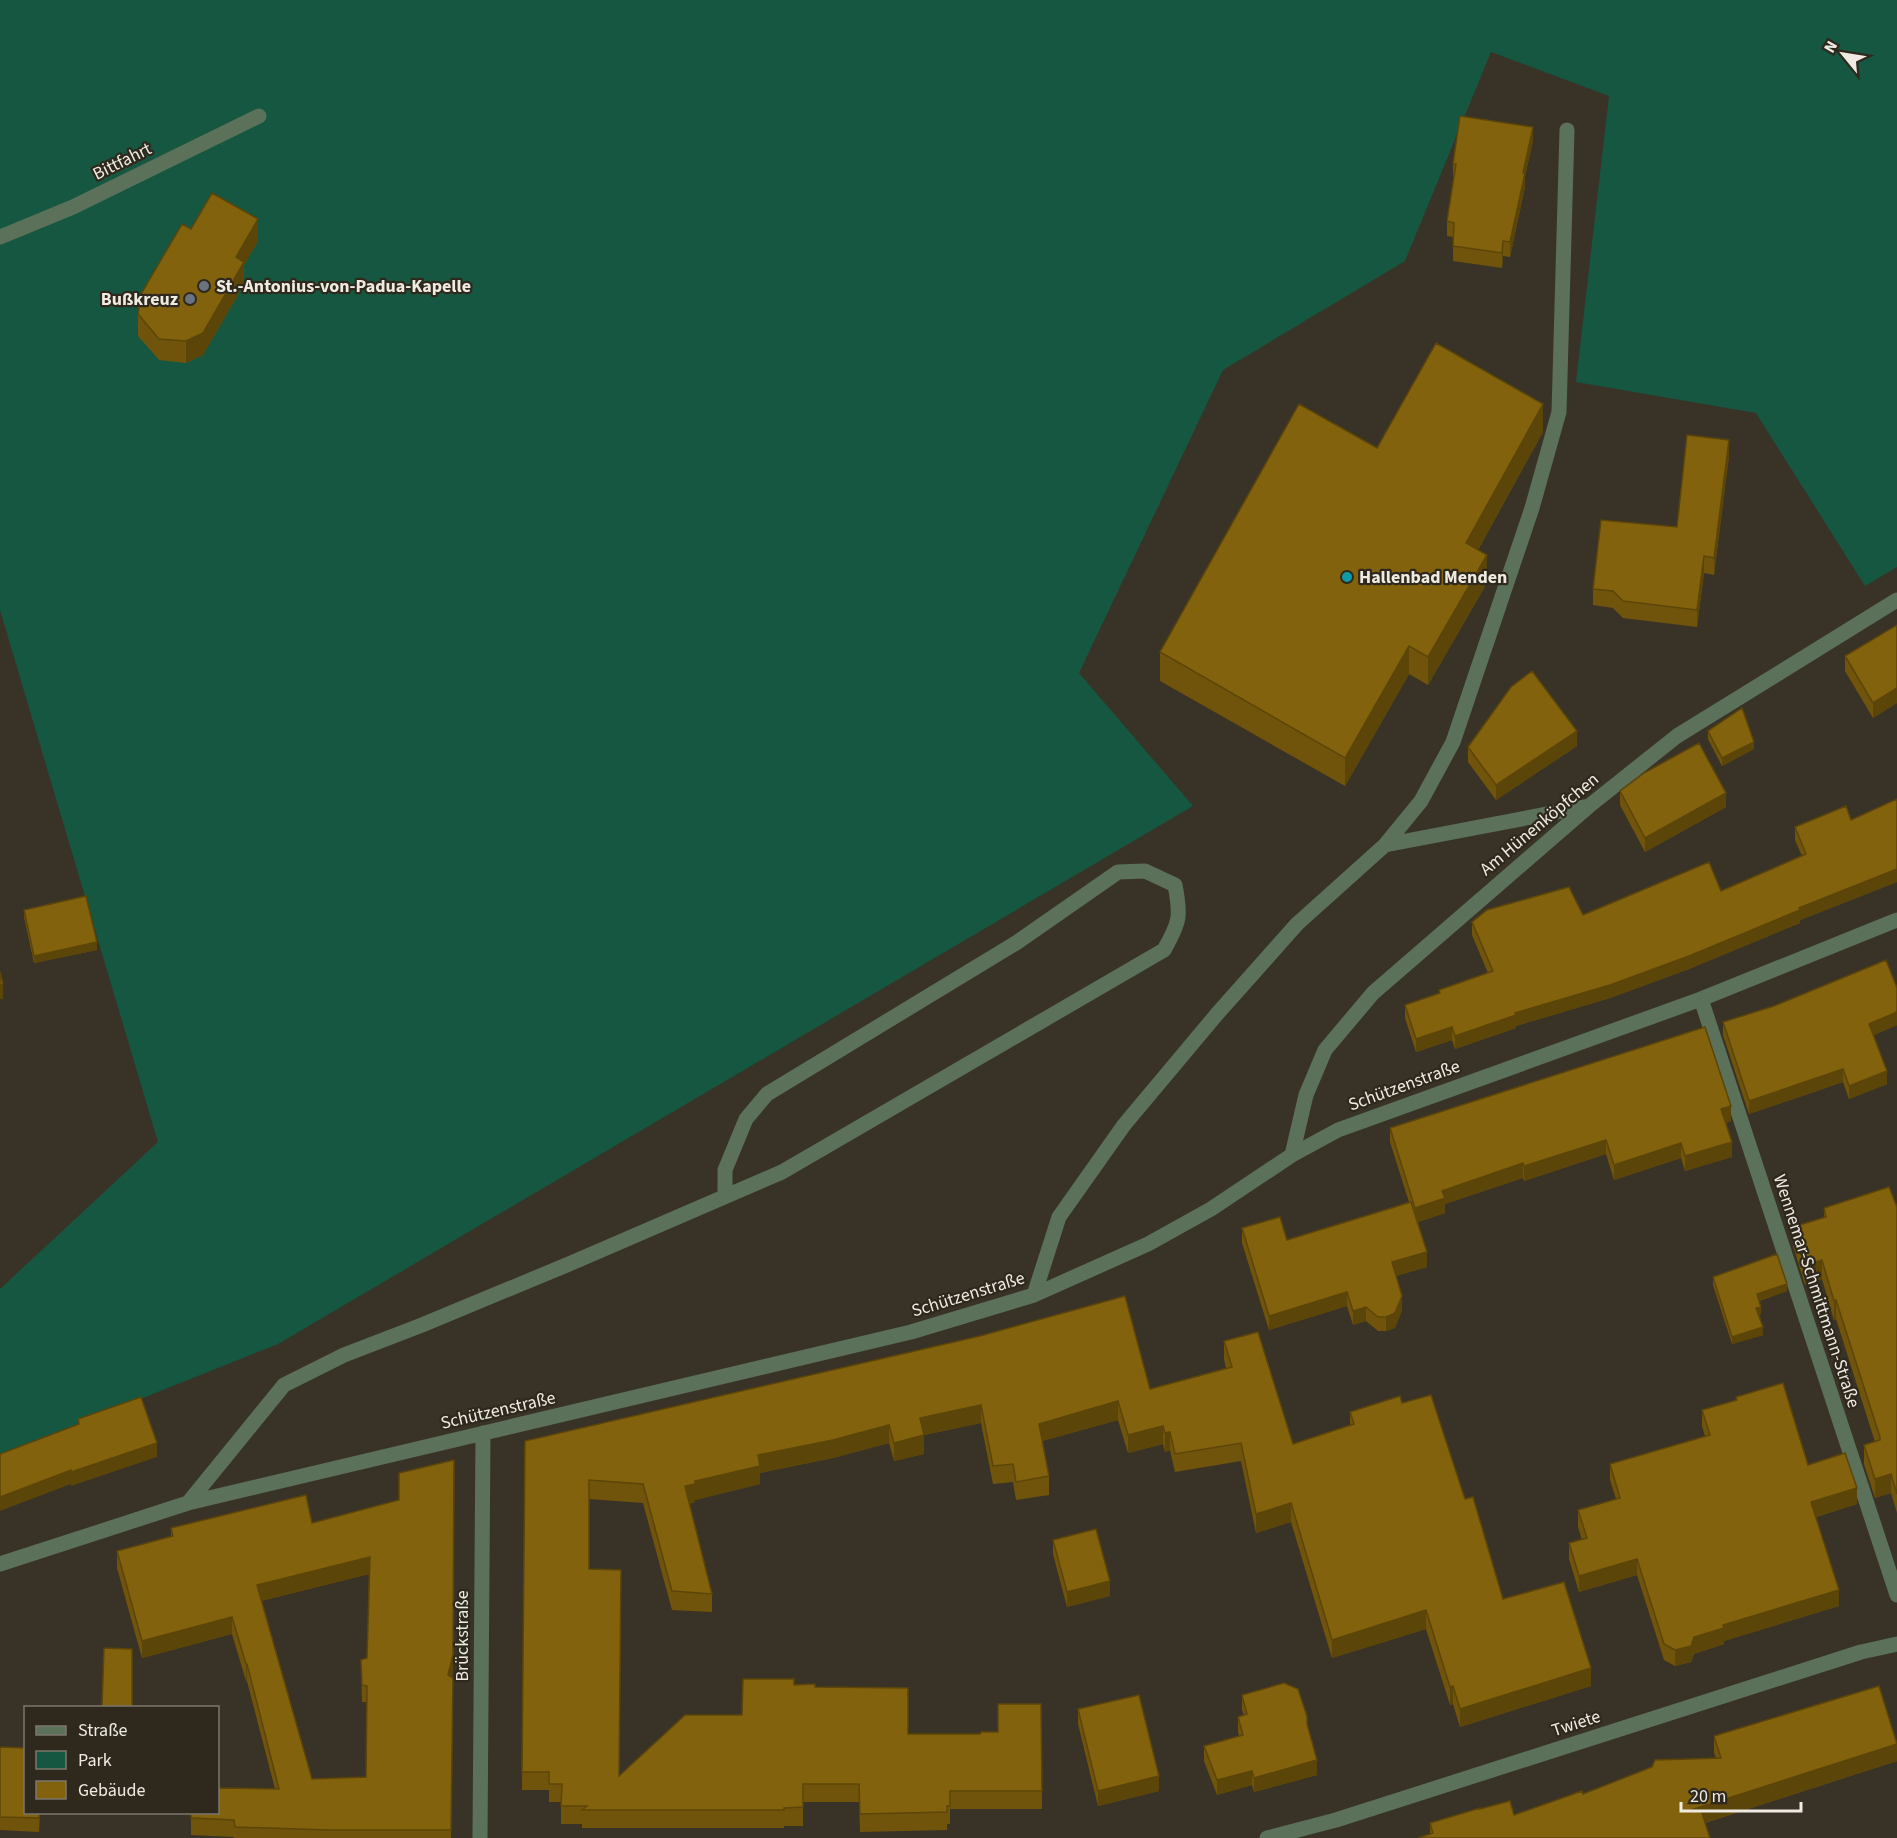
<svg xmlns="http://www.w3.org/2000/svg" width="1897" height="1838" viewBox="0 0 1897 1838" font-family="'Source Sans 3',sans-serif">
  <style>
    .green { fill: #155740 }
    .lines { fill: none; stroke-linecap: round; stroke-linejoin: round }
    .minor { stroke: #5c7159; stroke-width: 15 }
    .wall { fill: #71540b; fill-rule: evenodd }
    .shaded-wall { fill: #5c4509 }
    .building { fill: #83620d; stroke: #5c4509; stroke-width: 1.5; fill-rule: evenodd }
    .worship-dot { fill: #6b7280; stroke: #2f291d; stroke-width: 2 }
    .culture-dot { fill: #0f9aa8; stroke: #2f291d; stroke-width: 2 }
    .labels { text-anchor: middle; stroke-width: 4.5; stroke-linejoin: round; paint-order: stroke }
    .street-label { font-size: 18px; fill: #efebe3; stroke: #2f291d }
    .poi-label { font-size: 18px; font-weight: bold; fill: #efebe3; stroke: #2f291d; text-anchor: start }
  </style>
  <rect width="100%" height="100%" fill="#393327"/>
  <path class="green" d="M 0,0 L 1897,0 L 1897,567 L 1865,586 L 1756,413 L 1576,382 L 1609,96 L 1491,52 L 1405,261 L 1223,370 L 1079,673 L 1193,806 L 278,1344 L 0,1455 L 0,1289 L 158,1142 L 0,610 Z"/>
  <g class="lines">
    <path class="minor" d="M 0,237 L 73,207 L 259,116
      M 1385,845 L 1589,806
      M 1701,999 L 1897,1595
      M 1292,1155 L 1306,1095 L 1325,1050 L 1373,993 L 1589,806 L 1677,736 L 1897,600
      M 1034,1295 L 1059,1217 L 1124,1125 L 1217,1014 L 1297,924 L 1385,845 L 1421,801 L 1453,742 L 1532,508 L 1559,412 L 1567,130
      M 188,1503 L 284,1385 L 344,1355 L 422,1325 L 569,1264 L 782,1172 L 1164,950 C 1180,922 1181,916 1175,885 L 1145,871 L 1118,872 L 1016,943 L 767,1094 L 746,1119 L 725,1170 L 725,1196
      M 0,1564 L 188,1503 L 911,1332 L 1034,1295 L 1148,1244 L 1211,1209 L 1292,1155 L 1338,1130 L 1701,999 L 1897,920
      M 480,1838 L 483,1433
      M 1267,1838 L 1336,1820 L 1861,1652 L 1897,1644"/>
  </g>
  <path class="wall" d="M 1533,141 L 1525,176 L 1525,187 L 1510,257 L 1503,256 L 1502,268 L 1453,261 L 1453,237 L 1447,236 L 1447,221 L 1454,179 L 1453,179 L 1453,164 Z
    M 191,229 L 258,241 L 244,265 L 244,284 L 203,355 L 186,363 L 159,360 L 138,336 L 138,314 Z
    M 1543,432 L 1478,550 L 1487,583 L 1428,685 L 1409,674 L 1345,786 L 1160,681 L 1160,652 L 1377,448 Z
    M 1729,456 L 1714,575 L 1704,573 L 1697,627 L 1623,618 L 1613,608 L 1593,605 L 1593,589 L 1677,527 Z
    M 1897,625 L 1897,703 L 1873,718 L 1845,671 L 1845,656 Z
    M 1708,731 L 1754,749 L 1722,766 L 1708,739 Z
    M 1577,746 L 1496,800 L 1468,762 L 1468,747 Z
    M 1620,791 L 1726,807 L 1645,852 L 1620,805 Z
    M 1897,799 L 1897,882 L 1800,920 L 1800,923 L 1689,969 L 1610,998 L 1516,1026 L 1516,1028 L 1455,1049 L 1452,1040 L 1416,1052 L 1405,1018 L 1405,1005 L 1439,994 L 1439,990 L 1488,973 L 1472,935 L 1472,922 L 1583,915 L 1721,891 L 1802,856 L 1795,840 L 1795,827 L 1851,820 Z
    M 24,910 L 97,950 L 34,963 L 24,917 Z
    M 1897,988 L 1897,1025 L 1874,1035 L 1887,1084 L 1849,1099 L 1843,1082 L 1749,1114 L 1723,1035 L 1723,1022 Z
    M 1731,1121 L 1726,1123 L 1732,1157 L 1685,1171 L 1681,1158 L 1614,1180 L 1606,1154 L 1524,1181 L 1523,1178 L 1445,1204 L 1445,1213 L 1418,1222 L 1427,1267 L 1396,1276 L 1402,1310 L 1395,1328 L 1386,1331 L 1378,1331 L 1366,1321 L 1353,1325 L 1347,1306 L 1269,1330 L 1242,1243 L 1242,1228 L 1287,1240 L 1409,1202 L 1390,1142 L 1390,1128 Z
    M 1897,1207 L 1897,1513 L 1891,1493 L 1875,1498 L 1864,1464 L 1864,1445 L 1875,1442 L 1844,1344 L 1836,1319 L 1834,1320 L 1822,1279 L 1805,1285 L 1793,1246 L 1793,1227 L 1824,1217 L 1824,1208 Z
    M 1713,1277 L 1787,1291 L 1759,1301 L 1761,1314 L 1759,1315 L 1763,1335 L 1732,1344 L 1713,1285 Z
    M 1224,1341 L 1293,1444 L 1350,1425 L 1350,1412 L 1402,1403 L 1465,1499 L 1503,1599 L 1591,1686 L 1460,1727 L 1453,1704 L 1450,1705 L 1426,1629 L 1332,1658 L 1291,1522 L 1256,1533 L 1241,1461 L 1175,1472 L 1170,1450 L 1165,1452 L 1163,1444 L 1128,1453 L 1118,1420 L 1042,1441 L 1049,1476 L 1049,1495 L 1016,1500 L 1013,1482 L 993,1484 L 981,1423 L 924,1435 L 924,1454 L 894,1461 L 889,1443 L 833,1458 L 760,1473 L 760,1484 L 695,1500 L 695,1502 L 689,1504 L 712,1594 L 712,1612 L 672,1610 L 643,1503 L 589,1499 L 589,1569 L 619,1776 L 742,1715 L 794,1685 L 815,1687 L 908,1734 L 980,1734 L 998,1732 L 1041,1704 L 1042,1809 L 950,1809 L 950,1824 L 947,1824 L 947,1830 L 860,1832 L 859,1802 L 803,1802 L 803,1826 L 784,1826 L 784,1828 L 582,1828 L 582,1824 L 561,1824 L 561,1802 L 549,1802 L 549,1790 L 522,1790 L 525,1441 L 1150,1389 L 1226,1368 L 1224,1359 Z
    M 1736,1397 L 1808,1465 L 1857,1504 L 1816,1517 L 1839,1606 L 1724,1641 L 1724,1644 L 1694,1654 L 1691,1662 L 1675,1666 L 1664,1660 L 1637,1575 L 1579,1592 L 1569,1559 L 1569,1543 L 1582,1540 L 1578,1527 L 1578,1510 L 1616,1499 L 1610,1480 L 1610,1464 L 1705,1436 L 1702,1426 L 1702,1410 L 1736,1400 Z
    M 399,1500 L 453,1672 L 452,1677 L 451,1838 L 234,1838 L 234,1837 L 191,1835 L 191,1814 L 155,1812 L 218,1812 L 275,1789 L 247,1681 L 246,1681 L 232,1634 L 142,1658 L 117,1568 L 117,1551 L 171,1537 L 171,1528 L 312,1523 ZM 369,1574 L 367,1658 L 361,1660 L 362,1702 L 367,1702 L 366,1777 L 312,1779 L 261,1601 Z
    M 1053,1540 L 1110,1596 L 1067,1607 L 1053,1554 Z
    M 1242,1695 L 1307,1724 L 1317,1775 L 1254,1792 L 1252,1785 L 1217,1795 L 1204,1761 L 1204,1746 L 1239,1736 L 1238,1731 L 1238,1717 L 1244,1715 L 1242,1710 Z
    M 1078,1709 L 1159,1791 L 1098,1806 L 1078,1724 Z
    M 1714,1736 L 1897,1761 L 1705,1823 L 1430,1834 L 1430,1823 L 1480,1809 L 1514,1815 L 1583,1794 L 1716,1758 L 1714,1753 Z
    M 0,1747 L 40,1812 L 39,1832 L 0,1830 Z"/>
  <path class="shaded-wall" d="M 1533,127 L 1533,141 L 1525,176 L 1525,187 L 1510,257 L 1510,242 L 1523,173 Z
    M 258,219 L 258,241 L 244,265 L 244,284 L 203,355 L 186,363 L 186,341 Z
    M 1503,241 L 1503,256 L 1502,268 L 1502,253 Z
    M 1543,404 L 1543,432 L 1466,571 L 1466,543 Z
    M 1729,440 L 1729,456 L 1714,575 L 1714,558 Z
    M 1487,555 L 1487,583 L 1428,685 L 1428,657 Z
    M 1704,556 L 1704,573 L 1697,627 L 1697,610 Z
    M 1409,646 L 1409,674 L 1345,786 L 1345,758 Z
    M 1897,688 L 1897,703 L 1873,718 L 1873,703 Z
    M 1577,731 L 1577,746 L 1496,800 L 1496,785 Z
    M 1754,742 L 1754,749 L 1722,766 L 1722,758 Z
    M 1726,793 L 1726,807 L 1645,852 L 1645,838 Z
    M 1897,869 L 1897,882 L 1800,920 L 1800,923 L 1689,969 L 1610,998 L 1516,1026 L 1516,1028 L 1455,1049 L 1455,1036 L 1799,908 Z
    M 97,942 L 97,950 L 34,963 L 34,956 Z
    M 3,984 L 3,999 L 0,999 L 0,985 Z
    M 1897,1012 L 1897,1025 L 1869,1037 L 1869,1024 Z
    M 1452,1027 L 1452,1040 L 1416,1052 L 1416,1039 Z
    M 1843,1069 L 1843,1082 L 1749,1114 L 1749,1101 Z
    M 1887,1071 L 1887,1084 L 1849,1099 L 1849,1086 Z
    M 1731,1106 L 1731,1121 L 1721,1124 L 1721,1109 Z
    M 1606,1140 L 1606,1154 L 1524,1181 L 1524,1166 Z
    M 1732,1142 L 1732,1157 L 1685,1171 L 1685,1156 Z
    M 1681,1143 L 1681,1158 L 1614,1180 L 1614,1165 Z
    M 1523,1163 L 1523,1178 L 1445,1204 L 1445,1213 L 1415,1223 L 1415,1208 L 1442,1191 Z
    M 1427,1252 L 1427,1267 L 1392,1277 L 1392,1262 Z
    M 1822,1260 L 1822,1279 L 1805,1285 L 1805,1266 Z
    M 1787,1284 L 1787,1291 L 1757,1301 L 1757,1294 Z
    M 1347,1292 L 1347,1306 L 1269,1330 L 1269,1316 Z
    M 1402,1296 L 1402,1310 L 1395,1328 L 1386,1331 L 1386,1317 Z
    M 1836,1300 L 1836,1319 L 1834,1320 L 1834,1301 Z
    M 1366,1307 L 1366,1321 L 1353,1325 L 1353,1311 Z
    M 1761,1307 L 1761,1314 L 1756,1316 L 1756,1308 Z
    M 1763,1327 L 1763,1335 L 1732,1344 L 1732,1337 Z
    M 1118,1401 L 1118,1420 L 1039,1442 L 1039,1424 Z
    M 981,1405 L 981,1423 L 924,1435 L 924,1454 L 894,1461 L 894,1443 L 920,1418 Z
    M 889,1425 L 889,1443 L 833,1458 L 760,1473 L 760,1484 L 695,1500 L 695,1481 L 758,1455 Z
    M 1163,1426 L 1163,1444 L 1128,1453 L 1128,1435 Z
    M 1170,1432 L 1170,1450 L 1165,1452 L 1165,1433 Z
    M 157,1443 L 157,1457 L 71,1486 L 71,1472 Z
    M 71,1470 L 71,1484 L 0,1511 L 0,1497 Z
    M 1891,1474 L 1891,1493 L 1875,1498 L 1875,1479 Z
    M 454,1477 L 453,1672 L 448,1692 Z
    M 695,1484 L 695,1502 L 685,1505 L 685,1486 Z
    M 1857,1488 L 1857,1504 L 1811,1518 L 1811,1502 Z
    M 1291,1503 L 1291,1522 L 1256,1533 L 1256,1514 Z
    M 370,1557 L 370,1574 L 257,1602 L 257,1585 Z
    M 1637,1559 L 1637,1575 L 1579,1592 L 1579,1576 Z
    M 1110,1581 L 1110,1596 L 1067,1607 L 1067,1592 Z
    M 1839,1590 L 1839,1606 L 1724,1641 L 1724,1644 L 1694,1654 L 1691,1662 L 1675,1666 L 1675,1650 L 1694,1637 L 1723,1625 Z
    M 1426,1610 L 1426,1629 L 1332,1658 L 1332,1640 Z
    M 232,1617 L 232,1634 L 142,1658 L 142,1641 Z
    M 246,1664 L 247,1664 L 247,1681 L 246,1681 Z
    M 1591,1668 L 1591,1686 L 1460,1727 L 1460,1709 Z
    M 1453,1686 L 1453,1704 L 1450,1705 L 1450,1687 Z
    M 1897,1744 L 1897,1761 L 1691,1827 L 1691,1810 Z
    M 1317,1760 L 1317,1775 L 1254,1792 L 1254,1778 Z
    M 1252,1771 L 1252,1785 L 1217,1795 L 1217,1780 Z
    M 1159,1776 L 1159,1791 L 1098,1806 L 1098,1791 Z"/>
  <path class="building" d="M 1460,116 L 1533,127 L 1523,173 L 1525,173 L 1510,242 L 1503,241 L 1502,253 L 1453,246 L 1454,223 L 1447,221 L 1456,164 L 1453,164 Z
    M 212,193 L 258,219 L 236,257 L 244,262 L 203,333 L 186,341 L 159,339 L 138,314 L 141,294 L 182,224 L 191,229 Z
    M 1436,343 L 1543,404 L 1466,543 L 1487,555 L 1428,657 L 1409,646 L 1345,758 L 1160,652 L 1299,404 L 1377,448 Z
    M 1687,435 L 1729,440 L 1714,558 L 1704,556 L 1697,610 L 1623,601 L 1613,591 L 1593,589 L 1601,520 L 1677,527 Z
    M 1897,625 L 1897,688 L 1873,703 L 1845,656 Z
    M 1532,671 L 1577,731 L 1496,785 L 1468,747 L 1511,687 Z
    M 1742,708 L 1754,742 L 1722,758 L 1708,731 Z
    M 1699,743 L 1726,793 L 1645,838 L 1620,791 L 1644,773 Z
    M 1897,799 L 1897,869 L 1799,908 L 1800,910 L 1689,956 L 1610,985 L 1515,1013 L 1516,1015 L 1455,1036 L 1452,1027 L 1416,1039 L 1405,1005 L 1440,993 L 1439,990 L 1493,971 L 1472,922 L 1487,910 L 1569,887 L 1583,915 L 1709,862 L 1721,891 L 1806,854 L 1795,827 L 1846,806 L 1851,820 Z
    M 86,896 L 97,942 L 34,956 L 24,910 Z
    M 1886,960 L 1897,988 L 1897,1012 L 1869,1024 L 1887,1071 L 1849,1086 L 1843,1069 L 1749,1101 L 1723,1022 L 1774,1006 Z
    M 0,972 L 3,984 L 0,985 Z
    M 1705,1027 L 1731,1106 L 1721,1109 L 1732,1142 L 1685,1156 L 1681,1143 L 1614,1165 L 1606,1140 L 1524,1166 L 1523,1163 L 1442,1191 L 1445,1198 L 1415,1208 L 1390,1128 Z
    M 1889,1187 L 1897,1207 L 1897,1494 L 1891,1474 L 1875,1479 L 1864,1445 L 1880,1440 L 1880,1437 L 1844,1325 L 1836,1300 L 1834,1301 L 1822,1260 L 1805,1266 L 1793,1227 L 1826,1217 L 1824,1208 Z
    M 1411,1202 L 1427,1252 L 1392,1262 L 1402,1296 L 1395,1313 L 1386,1317 L 1378,1317 L 1366,1307 L 1353,1311 L 1347,1292 L 1269,1316 L 1242,1228 L 1280,1217 L 1287,1240 Z
    M 1777,1254 L 1787,1284 L 1757,1294 L 1761,1307 L 1756,1308 L 1763,1327 L 1732,1337 L 1713,1277 Z
    M 1125,1296 L 1150,1389 L 1232,1367 L 1224,1341 L 1258,1332 L 1293,1444 L 1354,1424 L 1350,1412 L 1400,1396 L 1402,1403 L 1431,1395 L 1465,1499 L 1473,1497 L 1503,1599 L 1564,1582 L 1591,1668 L 1460,1709 L 1453,1686 L 1450,1687 L 1426,1610 L 1332,1640 L 1291,1503 L 1256,1514 L 1241,1443 L 1175,1454 L 1170,1432 L 1165,1433 L 1163,1426 L 1128,1435 L 1118,1401 L 1039,1424 L 1049,1476 L 1016,1482 L 1013,1464 L 993,1466 L 981,1405 L 920,1418 L 924,1435 L 894,1443 L 889,1425 L 833,1440 L 758,1455 L 760,1466 L 695,1481 L 695,1484 L 685,1486 L 712,1594 L 672,1591 L 643,1484 L 589,1480 L 589,1569 L 621,1570 L 619,1776 L 685,1715 L 742,1715 L 743,1679 L 794,1679 L 794,1685 L 815,1684 L 815,1687 L 908,1688 L 908,1734 L 980,1734 L 981,1732 L 998,1732 L 998,1704 L 1041,1704 L 1042,1791 L 950,1791 L 950,1806 L 947,1806 L 947,1812 L 860,1814 L 859,1784 L 803,1784 L 803,1807 L 784,1808 L 784,1810 L 582,1810 L 587,1806 L 561,1806 L 562,1784 L 549,1784 L 549,1772 L 522,1772 L 525,1441 L 980,1336 Z
    M 1783,1383 L 1808,1465 L 1845,1453 L 1857,1488 L 1811,1502 L 1839,1590 L 1723,1625 L 1724,1628 L 1694,1637 L 1691,1646 L 1675,1650 L 1664,1644 L 1637,1559 L 1579,1576 L 1569,1543 L 1587,1538 L 1578,1510 L 1620,1498 L 1610,1464 L 1710,1435 L 1702,1410 L 1737,1400 L 1736,1397 Z
    M 141,1397 L 157,1443 L 71,1472 L 71,1470 L 0,1497 L 0,1454 L 79,1424 L 78,1419 Z
    M 454,1460 L 453,1655 L 448,1675 L 453,1678 L 451,1830 L 328,1830 L 235,1827 L 234,1820 L 191,1818 L 191,1812 L 218,1812 L 218,1788 L 279,1789 L 247,1664 L 246,1664 L 232,1617 L 142,1641 L 117,1551 L 173,1536 L 171,1528 L 306,1495 L 312,1523 L 399,1500 L 399,1473 ZM 370,1557 L 367,1658 L 361,1660 L 362,1685 L 367,1686 L 366,1777 L 312,1779 L 257,1585 Z
    M 1096,1529 L 1110,1581 L 1067,1592 L 1053,1540 Z
    M 104,1648 L 132,1649 L 132,1707 L 102,1707 Z
    M 1284,1683 L 1298,1689 L 1307,1716 L 1307,1724 L 1317,1760 L 1254,1778 L 1252,1771 L 1217,1780 L 1204,1746 L 1243,1735 L 1238,1717 L 1247,1714 L 1242,1695 Z
    M 1879,1686 L 1897,1744 L 1691,1810 L 1701,1810 L 1710,1838 L 1418,1838 L 1433,1833 L 1430,1823 L 1480,1808 L 1480,1809 L 1510,1801 L 1514,1815 L 1582,1791 L 1583,1794 L 1652,1767 L 1655,1760 L 1721,1758 L 1714,1736 Z
    M 1139,1695 L 1159,1776 L 1098,1791 L 1078,1709 Z
    M 0,1747 L 26,1748 L 26,1812 L 39,1812 L 39,1818 L 0,1817 Z"/>
  <g class="worship-dot">
    <circle cx="204" cy="286" r="6"/>
    <circle cx="190" cy="299" r="6"/>
  </g>
  <circle class="culture-dot" cx="1347" cy="577" r="6"/>
  <g class="labels">
    <g class="street-label">
      <text transform="translate(122 161) rotate(-26)" y="6">Bittfahrt</text>
      <text transform="translate(1539 824) rotate(-40)" y="6">Am Hünenköpfchen</text>
      <text transform="translate(1404 1085) rotate(-20)" y="6">Schützenstraße</text>
      <text transform="translate(1817 1291) rotate(72)" y="6">Wennemar-Schmittmann-Straße</text>
      <text transform="translate(968 1294) rotate(-17)" y="6">Schützenstraße</text>
      <text transform="translate(498 1410) rotate(-13)" y="6">Schützenstraße</text>
      <text transform="translate(462 1636) rotate(-90)" y="6">Brückstraße</text>
      <text transform="translate(1576 1723) rotate(-18)" y="6">Twiete</text>
    </g>
    <g class="poi-label">
      <text x="216" y="292">St.-Antonius-von-Padua-Kapelle</text>
      <text x="178" y="305" text-anchor="end">Bußkreuz</text>
      <text x="1359" y="583">Hallenbad Menden</text>
    </g>
  </g>
  <rect x="24" y="1706" width="195" height="108" fill="#2f291d" stroke="#7c776c" stroke-width="1.5"/>
  <rect x="36" y="1726" width="30" height="9" fill="#5c7159" stroke="#7c776c" stroke-width="1.5"/>
  <text x="78" y="1736" font-size="18" fill="#efebe3">Straße</text>
  <rect x="36" y="1751" width="30" height="18" fill="#155740" stroke="#7c776c" stroke-width="1.5"/>
  <text x="78" y="1766" font-size="18" fill="#efebe3">Park</text>
  <rect x="36" y="1781" width="30" height="18" fill="#83620d" stroke="#7c776c" stroke-width="1.5"/>
  <text x="78" y="1796" font-size="18" fill="#efebe3">Gebäude</text>
  <g transform="translate(1843 54) rotate(300)" stroke="#2f291d" stroke-width="4.5" paint-order="stroke">
  <path d="M0-4.5L10 22L0 15L-10 22Z" fill="#efebe3"/>
  <text y="-9" font-size="16" font-weight="bold" text-anchor="middle" fill="#efebe3">N</text>
  </g>
  <path d="M1681 1802v9h120v-9" fill="none" stroke="#efebe3" stroke-width="3"/>
  <text x="1690" y="1802" font-size="18" fill="#efebe3" stroke="#2f291d" stroke-width="4.5" paint-order="stroke">20 m</text>
</svg>
